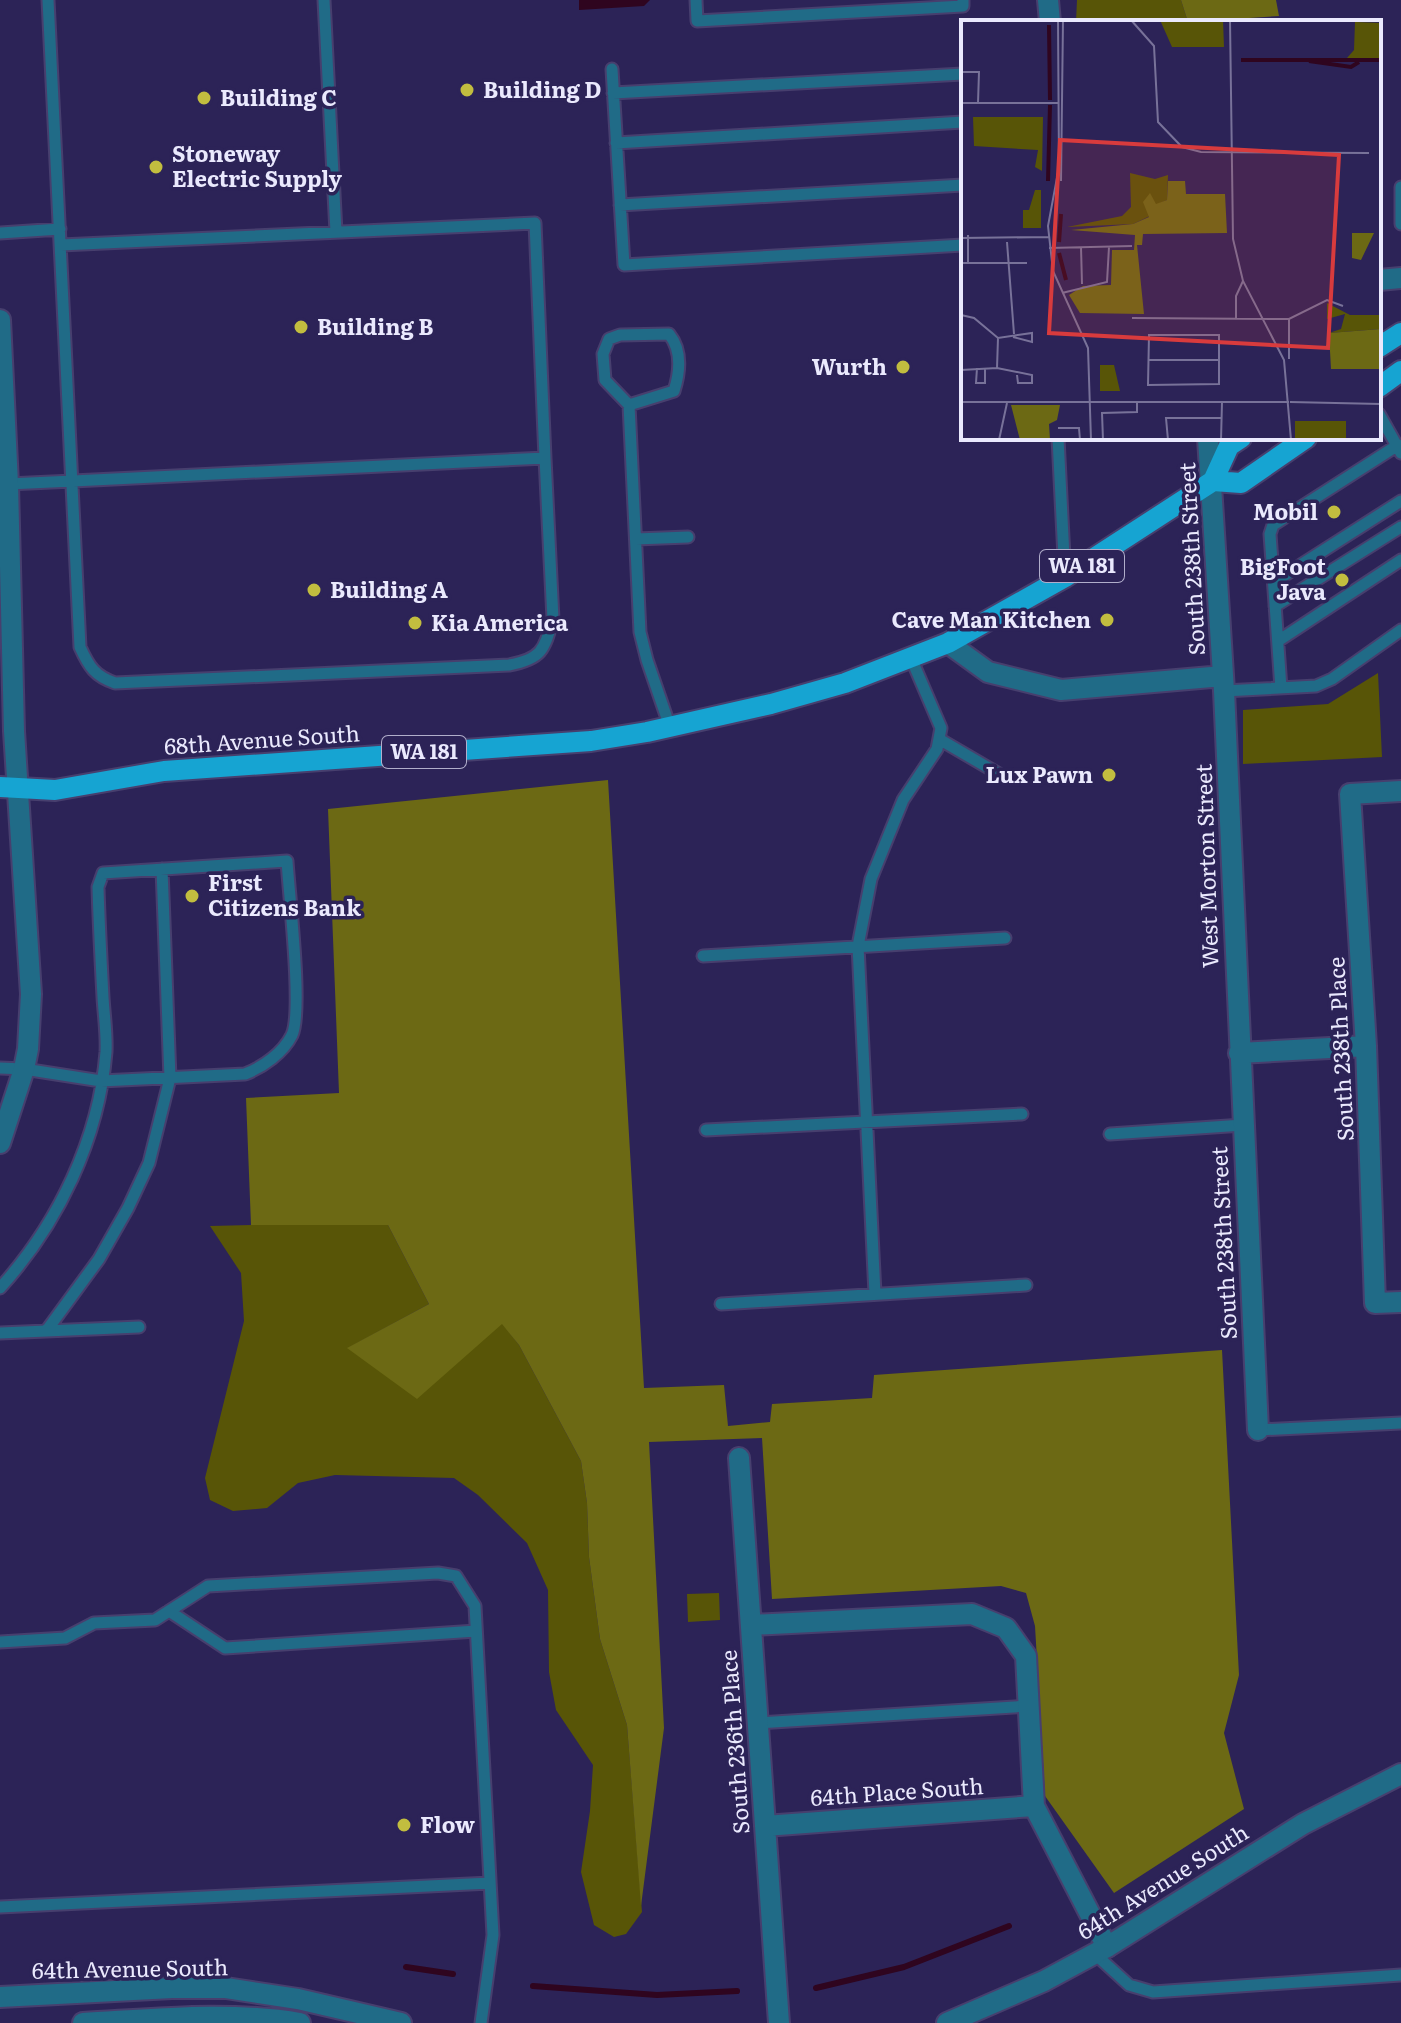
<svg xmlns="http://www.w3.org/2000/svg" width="1401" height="2023" viewBox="0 0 1401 2023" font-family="Literata,serif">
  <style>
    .green { fill: #585507 }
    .forest { fill: #6c6914 }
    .water { fill: #2f051f }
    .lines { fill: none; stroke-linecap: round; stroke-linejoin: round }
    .stream { stroke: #2f051f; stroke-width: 6 }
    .service-casing { stroke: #473f6e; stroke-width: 15 }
    .minor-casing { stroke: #473f6e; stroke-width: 24 }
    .tertiary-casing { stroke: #473f6e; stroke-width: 24 }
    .primary-casing { stroke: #473f6e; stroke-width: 24 }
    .service { stroke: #206b87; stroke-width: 11 }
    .minor { stroke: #206b87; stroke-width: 20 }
    .tertiary { stroke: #206b87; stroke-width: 20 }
    .primary { stroke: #16a4d2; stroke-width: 20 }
    .poi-dot { fill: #c2bd3f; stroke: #2c2357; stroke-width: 3 }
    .labels { text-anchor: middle; stroke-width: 7; stroke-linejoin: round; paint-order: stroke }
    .shield { fill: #2c2357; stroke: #b1aecb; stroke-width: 2 }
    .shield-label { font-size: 20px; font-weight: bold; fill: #eae9fd }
    .poi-label { font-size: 22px; font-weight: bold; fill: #eae9fd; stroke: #2c2357; text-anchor: start }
    .street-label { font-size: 22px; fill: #eae9fd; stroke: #2c2357 }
    .inset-river { fill: none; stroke: #2f051f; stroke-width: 4 }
    .inset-road { fill: none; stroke: #787299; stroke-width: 2 }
    .view { fill: #d83b3d; fill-opacity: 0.15; stroke: #d83b3d; stroke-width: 4 }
    .inset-edge { fill: none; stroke: #eae9fd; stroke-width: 4 }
  </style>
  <rect width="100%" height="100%" fill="#2c2357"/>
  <path class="green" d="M 1077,0 L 1181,0 L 1188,22 L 1076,22 Z
    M 1378,673 L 1382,757 L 1243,764 L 1243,710 L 1328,704 Z
    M 251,1225 L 388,1225 L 429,1304 L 348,1348 L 502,1323 L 519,1345 L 581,1461 L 587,1503 L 589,1557 L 600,1639 L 627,1725 L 642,1912 L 626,1934 L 614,1937 L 594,1925 L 581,1872 L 590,1811 L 593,1765 L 556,1710 L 549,1672 L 548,1590 L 527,1543 L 478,1495 L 454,1478 L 335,1475 L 298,1483 L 267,1508 L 233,1511 L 210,1500 L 205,1478 L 244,1321 L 241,1273 L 210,1226 Z
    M 719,1593 L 720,1620 L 688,1622 L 687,1594 Z"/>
  <path class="forest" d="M 1181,0 L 1276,0 L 1279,16 L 1188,22 Z
    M 608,780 L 644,1388 L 724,1385 L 728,1426 L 770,1422 L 772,1404 L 872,1398 L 874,1375 L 1222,1350 L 1239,1675 L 1224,1733 L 1244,1809 L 1114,1893 L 1045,1796 L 1035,1626 L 1026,1593 L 1001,1586 L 772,1599 L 762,1438 L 649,1442 L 664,1728 L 641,1906 L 627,1725 L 600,1639 L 589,1557 L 587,1503 L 581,1461 L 519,1345 L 502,1324 L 417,1399 L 347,1348 L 429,1304 L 388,1225 L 251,1225 L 246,1098 L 339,1093 L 328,809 Z"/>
  <path class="water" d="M 579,0 L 650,0 L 644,6 L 579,10 Z"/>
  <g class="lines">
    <path class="stream" d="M 406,1967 L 453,1974
      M 533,1986 L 657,1995 L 737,1991
      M 816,1988 L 904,1967 L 1009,1926"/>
    <defs>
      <path id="service" d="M 324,0 L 336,232
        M 696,0 L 697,21 L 963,6 L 963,0
        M 612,69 L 624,265 L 963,245
        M 613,93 L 963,74
        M 616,143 L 963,122
        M 1401,187 L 1401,224
        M 620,205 L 963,185
        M 0,233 L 60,229
        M 61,245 L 535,223 L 545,458
        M 629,405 L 674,391 C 680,372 682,350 669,334 L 620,335 L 609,339 L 603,354 L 605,380 L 629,405 L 640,632 L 647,660 L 670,727
        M 1379,414 L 1401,453
        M 1058,438 L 1065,577
        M 8,484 L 73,481 L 545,458 L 553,619 C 544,650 542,659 509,665 L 115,683 C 95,676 89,667 80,647 L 48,0
        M 636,539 L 688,537
        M 1274,582 L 1401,501
        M 1275,606 L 1401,527
        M 1278,641 L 1401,560
        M 1281,688 L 1270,534 L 1273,525 L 1398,445
        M 1224,691 L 1316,686 L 1332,679 L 1401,630
        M 939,739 L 999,774
        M 703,956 L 1005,938
        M 0,1068 L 24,1069 L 101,1081 L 245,1074 C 263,1067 283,1053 292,1035 C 303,1011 289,894 287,861 L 103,873 L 98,887 C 99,923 101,960 103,997 C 104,1015 107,1034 106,1052 C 99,1139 58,1224 0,1288
        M 706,1130 L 1022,1114
        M 1110,1134 L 1243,1125
        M 875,1294 L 858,946 L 871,879 L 903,800 L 937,749 L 941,728 L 911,658
        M 721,1304 L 1026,1285
        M 47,1330 L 99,1259 L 128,1208 L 149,1163 L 170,1078 L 162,869
        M 0,1333 L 139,1327
        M 1258,1430 L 1401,1423
        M 169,1611 L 225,1648 L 476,1631
        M 0,1642 L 65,1638 L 94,1623 L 155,1620 L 208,1586 L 438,1573 L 456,1576 L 475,1606 L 493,1935 L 481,2023
        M 758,1723 L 1029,1706
        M 0,1907 L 490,1883
        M 1095,1954 L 1129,1985 L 1153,1992 L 1401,1975"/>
      <path id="minor" d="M 1048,0 L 1050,22
        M 1379,280 L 1401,278
        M 0,320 L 8,484 L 14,731 L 31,994 L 28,1049 L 24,1069 L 0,1143
        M 1208,438 L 1224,691 L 1258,1430
        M 948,643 L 988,672 L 1061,690 L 1223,676
        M 1401,791 L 1350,794 L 1366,1046 L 1375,1303 L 1401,1302
        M 1239,1053 L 1366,1046
        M 739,1458 L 779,2023
        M 751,1625 L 972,1614 L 1006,1628 L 1026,1656 L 1034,1806 L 1107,1947
        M 765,1826 L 1034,1806"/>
      <path id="tertiary" d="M 0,1997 L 172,1988 L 226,1988 L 298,1999 L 401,2023
        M 83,2023 C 155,2019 228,2011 300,2023
        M 947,2023 L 1044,1981 L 1107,1947 L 1303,1824 L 1401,1774"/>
      <path id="primary" d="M 1379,347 L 1401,333
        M 1379,387 L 1401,371
        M 1213,481 L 1241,483 L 1306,438
        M 0,787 L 55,790 L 164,771 L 591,741 L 647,732 L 771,704 L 845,683 L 948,643 L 1065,577 L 1213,481 L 1229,446 L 1241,438"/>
    </defs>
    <use href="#service" class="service-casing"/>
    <use href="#minor" class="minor-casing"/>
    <use href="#tertiary" class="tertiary-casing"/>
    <use href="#primary" class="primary-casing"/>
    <use href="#service" class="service"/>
    <use href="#minor" class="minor"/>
    <use href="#tertiary" class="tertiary"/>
    <use href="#primary" class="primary"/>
  </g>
  <g class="poi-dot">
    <circle cx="467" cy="90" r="8"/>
    <circle cx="204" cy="98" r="8"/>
    <circle cx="156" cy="167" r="8"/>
    <circle cx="301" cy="327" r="8"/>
    <circle cx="903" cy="367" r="8"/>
    <circle cx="1334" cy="512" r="8"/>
    <circle cx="1342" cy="580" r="8"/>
    <circle cx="314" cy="590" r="8"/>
    <circle cx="1107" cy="620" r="8"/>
    <circle cx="415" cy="623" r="8"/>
    <circle cx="1109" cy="775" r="8"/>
    <circle cx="192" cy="896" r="8"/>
    <circle cx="404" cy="1825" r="8"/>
  </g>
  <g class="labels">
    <g class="shield">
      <rect x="1040" y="550" width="84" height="32" rx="6"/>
      <rect x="382" y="736" width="84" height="32" rx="6"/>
    </g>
    <g class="shield-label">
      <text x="1082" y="573">WA 181</text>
      <text x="424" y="759">WA 181</text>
    </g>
    <g class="poi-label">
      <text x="483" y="98">Building D</text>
      <text x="220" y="106">Building C</text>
      <text x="172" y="162">Stoneway<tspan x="172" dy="25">Electric Supply</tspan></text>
      <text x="317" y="335">Building B</text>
      <text x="887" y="375" text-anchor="end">Wurth</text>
      <text x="1318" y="520" text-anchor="end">Mobil</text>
      <text x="1326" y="575" text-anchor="end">BigFoot<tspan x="1326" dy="25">Java</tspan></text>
      <text x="330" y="598">Building A</text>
      <text x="1091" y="628" text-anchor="end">Cave Man Kitchen</text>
      <text x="431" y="631">Kia America</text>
      <text x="1093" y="783" text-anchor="end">Lux Pawn</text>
      <text x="208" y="891">First<tspan x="208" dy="25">Citizens Bank</tspan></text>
      <text x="420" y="1833">Flow</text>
    </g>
    <g class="street-label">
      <text transform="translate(1192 559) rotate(-93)" y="8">South 238th Street</text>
      <text transform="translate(262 740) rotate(-4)" y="8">68th Avenue South</text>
      <text transform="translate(1207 866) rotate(-92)" y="8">West Morton Street</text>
      <text transform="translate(1341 1049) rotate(-93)" y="8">South 238th Place</text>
      <text transform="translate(1224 1243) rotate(-93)" y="8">South 238th Street</text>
      <text transform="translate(735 1742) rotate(-94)" y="8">South 236th Place</text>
      <text transform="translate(897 1792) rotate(-4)" y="8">64th Place South</text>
      <text transform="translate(1163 1882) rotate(-32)" y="8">64th Avenue South</text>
      <text transform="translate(130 1969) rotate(-1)" y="8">64th Avenue South</text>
    </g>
  </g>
  <g transform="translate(961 20)">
    <rect width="420" height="420" fill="#2c2357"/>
    <path d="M 199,0 L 262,0 L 263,27 L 211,27 ZM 394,2 L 420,3 L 420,40 L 386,38 L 393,30 ZM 12,97 L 82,97 L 81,151 L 74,147 L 77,130 L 13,126 ZM 169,153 L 194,159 L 207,155 L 206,180 L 195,185 L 191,195 L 172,204 L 106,207 L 161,196 L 170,187 ZM 74,170 L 80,170 L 80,208 L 62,208 L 62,190 L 68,190 ZM 366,283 L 389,295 L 420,295 L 420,309 L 368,313 L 380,309 L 384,294 L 366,299 ZM 139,345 L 153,345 L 159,371 L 139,371 ZM 334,401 L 385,401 L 385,420 L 334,420 Z" fill="#585507"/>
    <path d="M 207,161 L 224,161 L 225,174 L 264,174 L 266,213 L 182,214 L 181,225 L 176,225 L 183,294 L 119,293 L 108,275 L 122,266 L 150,265 L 151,230 L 173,230 L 174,215 L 110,210 L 172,204 L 188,197 L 182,182 L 189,173 L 195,184 L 206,180 ZM 391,213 L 413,213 L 400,240 L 391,238 ZM 420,309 L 420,349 L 370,349 L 368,313 ZM 50,385 L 99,385 L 96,400 L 88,404 L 89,420 L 59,420 Z" fill="#6c6914"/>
    <path class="inset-river" d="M 88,5 L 89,80M 280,40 L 420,40M 348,41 L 390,47 L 398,42M 87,161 L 89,85M 98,222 L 100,194M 98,233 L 105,260"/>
    <path class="inset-road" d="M 97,0 L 98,147 L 87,206 L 92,251 L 127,328 L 130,420M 170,0 L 193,26 L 197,102 L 221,127 L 240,132 L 408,133M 269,0 L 272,219 L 282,261 L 323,340 L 330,420M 0,52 L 18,52 L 17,83M 0,83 L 98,83M 0,129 L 0,179M 100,161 L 102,0M 7,215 L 7,242M 0,218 L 88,217M 46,222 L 53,314M 120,227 L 121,264M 88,228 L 171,226M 0,243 L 66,243M 101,273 L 146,262 L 148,227M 0,295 L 13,298 L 37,318 L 71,313 L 71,322 L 52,317M 171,298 L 328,299 L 366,280 L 382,286M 275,299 L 275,276 L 282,261M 188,315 L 258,315 L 258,364 L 187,365 ZM 328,339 L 328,299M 188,340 L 258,340M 16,348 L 15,363 L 24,363 L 24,348M 36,348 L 37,318M 0,350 L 36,348 L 71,355 L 71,363 L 57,363 L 56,355M 0,382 L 328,382M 329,382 L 420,384M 97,408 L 118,408 L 119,420M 38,420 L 46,383M 142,420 L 141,393 L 176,392 L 176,382M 207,420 L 205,398 L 261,398M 260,420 L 261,382"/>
    <path class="view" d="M 99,120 L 378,135 L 367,328 L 88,313 Z"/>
    <rect width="420" height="420" class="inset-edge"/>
  </g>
</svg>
